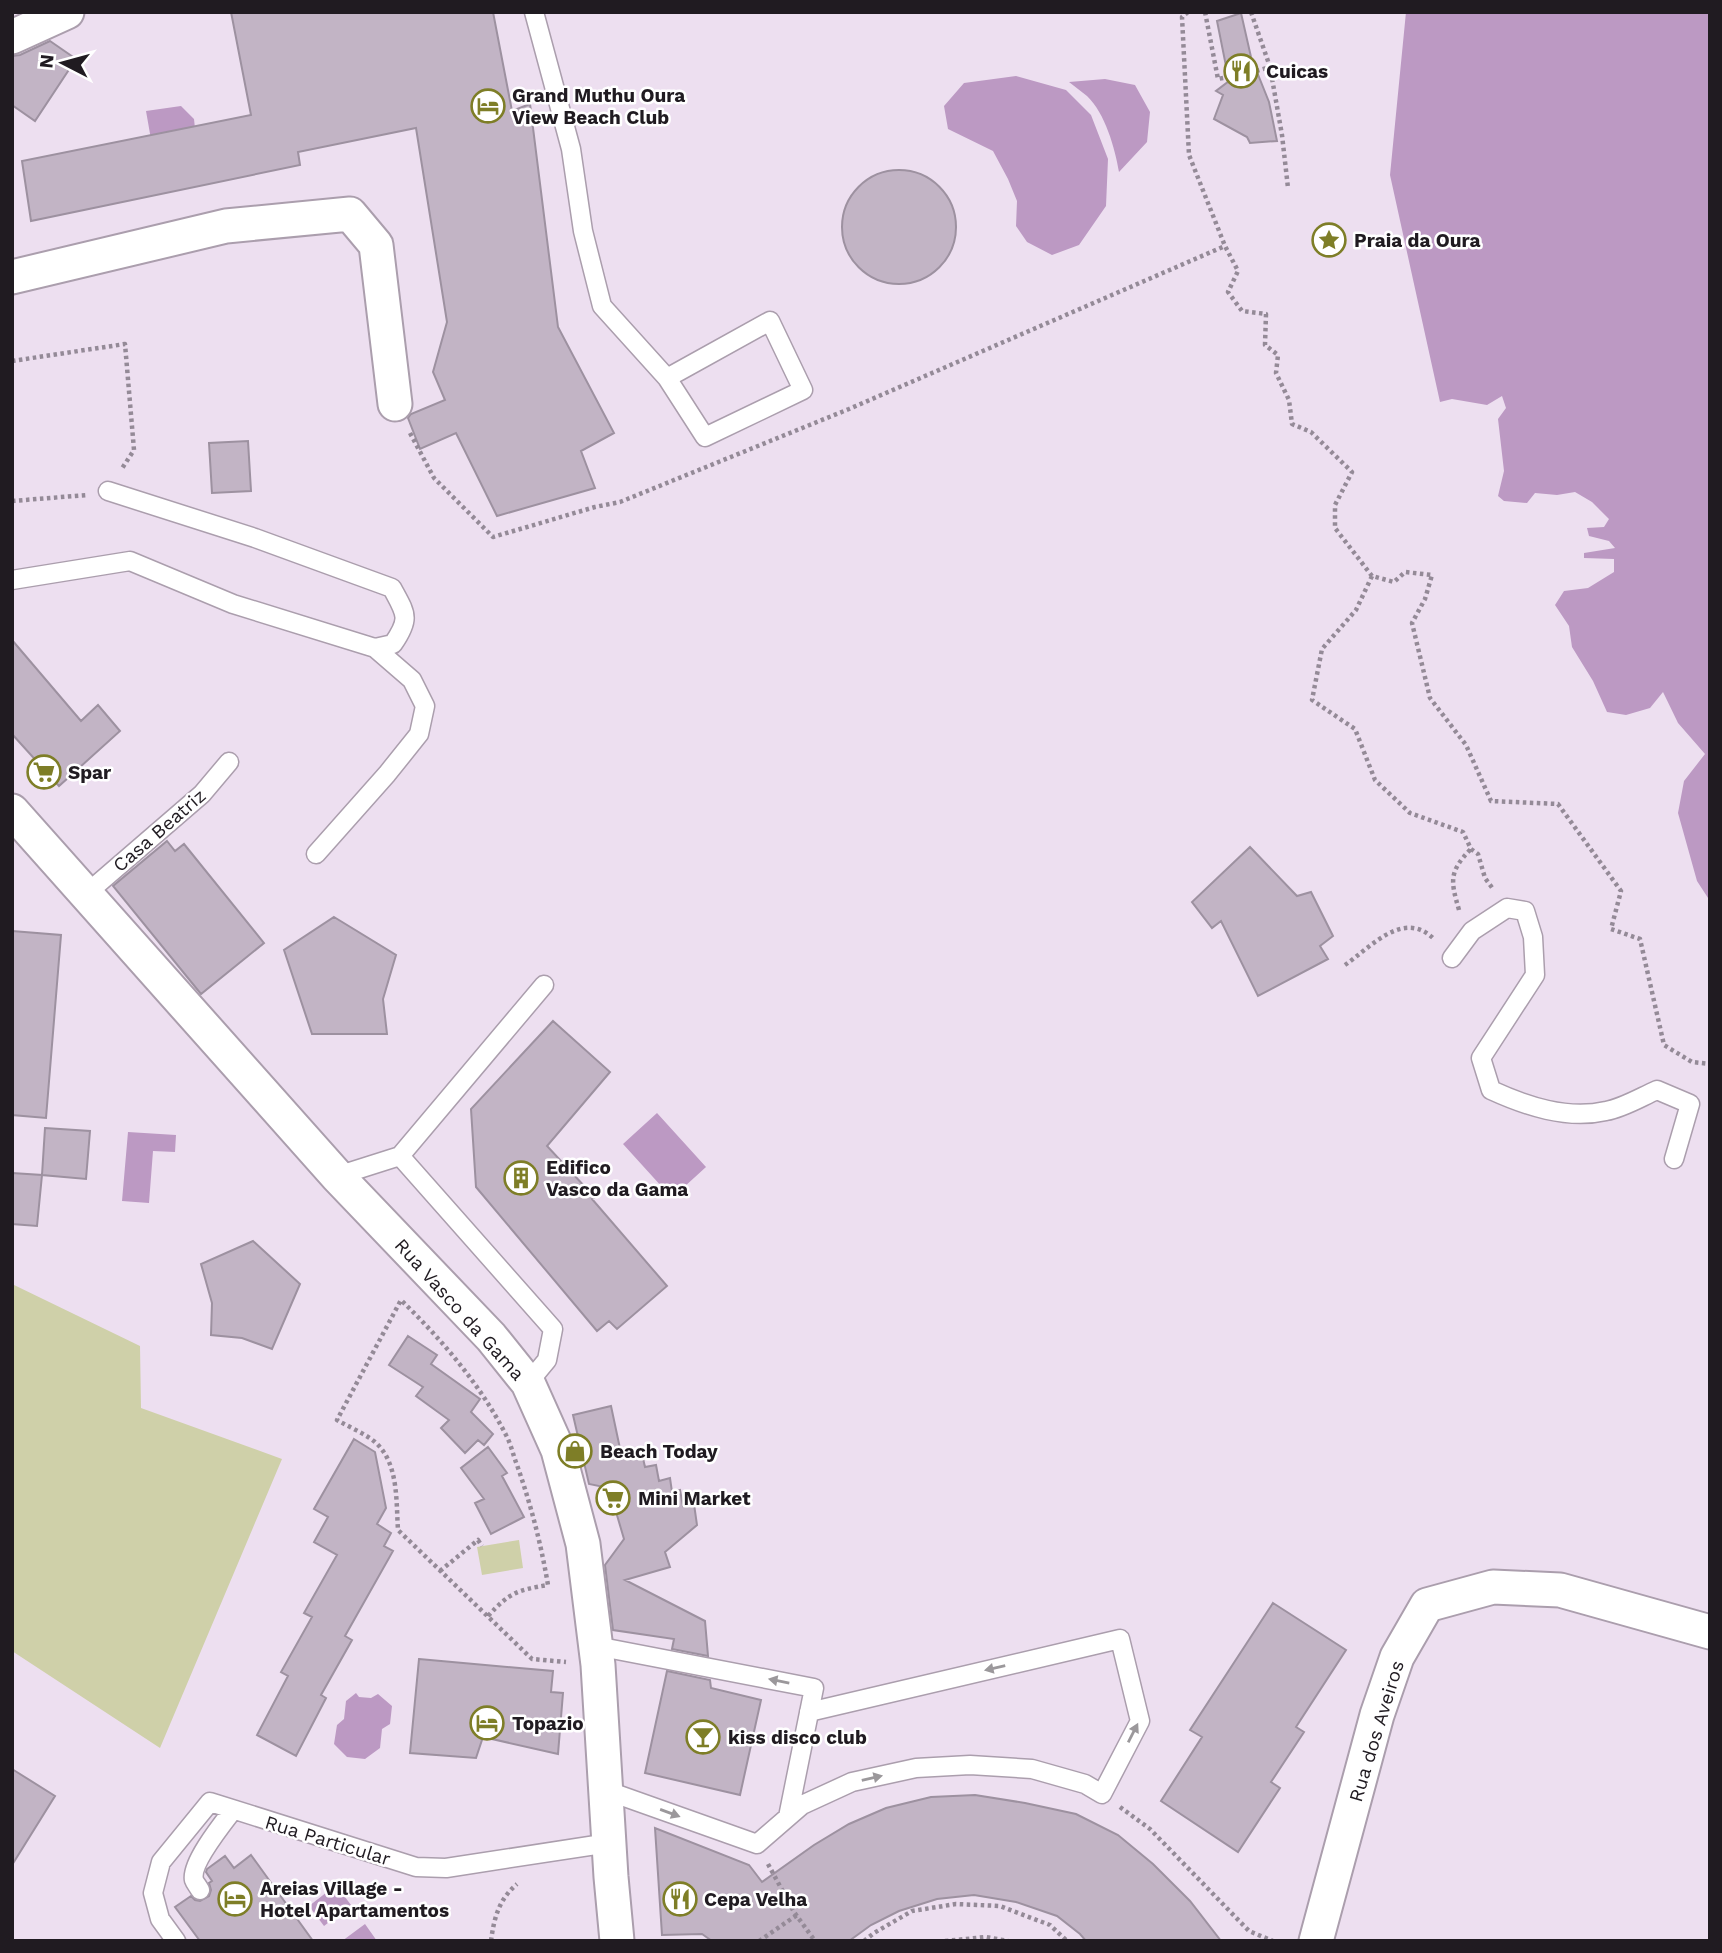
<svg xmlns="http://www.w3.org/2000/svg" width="1722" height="1953" viewBox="0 0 1722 1953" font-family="'Work Sans',sans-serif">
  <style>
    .green { fill: #cfd0a9 }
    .water { fill: #bc99c3 }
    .building { fill: #c2b4c5; stroke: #9d91a0; stroke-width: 2 }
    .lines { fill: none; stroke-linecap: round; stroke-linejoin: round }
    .lane-casing { stroke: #ab9ead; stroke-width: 21 }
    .street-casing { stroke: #ab9ead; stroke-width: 37 }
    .path { stroke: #948a97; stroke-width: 4.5; stroke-dasharray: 3.5 3.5; stroke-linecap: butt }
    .lane { stroke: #fff; stroke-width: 18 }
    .street { stroke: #fff; stroke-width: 33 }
    .oneway { fill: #9b989b }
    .labels { text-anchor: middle; stroke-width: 5; stroke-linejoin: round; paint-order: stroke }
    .poi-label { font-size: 19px; font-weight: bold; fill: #201b21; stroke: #fff; text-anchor: start }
    .street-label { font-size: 19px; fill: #201b21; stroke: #fff }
  </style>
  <rect width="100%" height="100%" fill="#eddff0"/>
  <path class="green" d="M 12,1284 L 140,1346 L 141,1408 L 282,1459 L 160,1748 L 12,1651 Z
    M 519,1540 L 523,1568 L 482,1575 L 477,1547 Z"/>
  <path class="water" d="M 1406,12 L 1710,12 L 1710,901 L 1697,881 L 1678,813 L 1684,781 L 1705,754 L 1678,723 L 1663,692 L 1650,708 L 1626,715 L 1607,712 L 1593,681 L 1572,647 L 1569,626 L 1555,605 L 1564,591 L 1588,588 L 1614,572 L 1614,559 L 1584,558 L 1584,553 L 1615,548 L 1609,541 L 1589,536 L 1587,528 L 1604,527 L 1609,519 L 1592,502 L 1575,492 L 1557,495 L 1535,493 L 1527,503 L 1504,501 L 1498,496 L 1504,471 L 1498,419 L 1506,408 L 1502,396 L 1487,405 L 1452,399 L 1440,402 L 1390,175 Z
    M 1016,76 L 1066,90 L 1091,115 L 1108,159 L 1106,206 L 1079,245 L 1052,255 L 1027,242 L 1016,226 L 1017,201 L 1008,179 L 993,151 L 948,129 L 944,106 L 964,83 Z
    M 1105,79 L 1135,85 L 1150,112 L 1147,142 L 1119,172 C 1115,148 1105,113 1087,96 C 1081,91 1075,87 1069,82 Z
    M 181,106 L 194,119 L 196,138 L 152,145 L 146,111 Z
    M 657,1113 L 706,1167 L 672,1198 L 623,1144 Z
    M 128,1132 L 176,1135 L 175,1152 L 153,1151 L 149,1203 L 122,1201 Z
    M 356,1693 L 359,1697 L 371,1698 L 378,1694 L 392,1706 L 390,1724 L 382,1729 L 380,1748 L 365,1759 L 347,1757 L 334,1744 L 337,1725 L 344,1719 L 346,1701 Z
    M 336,1885 L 351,1905 L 324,1926 L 309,1906 Z
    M 365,1924 L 377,1941 L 342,1941 Z"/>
  <path class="building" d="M 231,12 L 493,12 L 512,111 L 530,104 L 558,327 L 614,433 L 581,451 L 595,488 L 497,516 L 456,433 L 420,449 L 408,418 L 411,414 L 445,400 L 433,372 L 447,322 L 416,128 L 298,152 L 300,165 L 31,221 L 22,161 L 251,115 Z
    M 1241,13 L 1251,57 L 1269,102 L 1277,141 L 1250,143 L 1247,137 L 1214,119 L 1223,95 L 1216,91 L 1229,81 L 1217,21 Z
    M 50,41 L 76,59 L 35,121 L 12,105 L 12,56 L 20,55 Z
    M842 227a57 57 0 1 1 114 0a57 57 0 1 1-114 0Z
    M 248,441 L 251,491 L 212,493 L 209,443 Z
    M 12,640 L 81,721 L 98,705 L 120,731 L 59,786 L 12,734 Z
    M 167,841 L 175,851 L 184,844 L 264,943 L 201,994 L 113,886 Z
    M 1250,847 L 1297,896 L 1311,892 L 1333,936 L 1320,946 L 1328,959 L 1258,996 L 1221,921 L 1212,928 L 1192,902 Z
    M 334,917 L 396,955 L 383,999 L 387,1034 L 312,1034 L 284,950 Z
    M 12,931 L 61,935 L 46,1118 L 12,1115 Z
    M 553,1021 L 610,1072 L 547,1146 L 586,1188 L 594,1198 L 592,1199 L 667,1286 L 617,1329 L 609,1321 L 597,1331 L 476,1187 L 471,1109 Z
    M 45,1128 L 90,1131 L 86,1179 L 42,1175 Z
    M 12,1173 L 42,1175 L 37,1226 L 12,1224 Z
    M 253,1241 L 300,1284 L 272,1349 L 242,1338 L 211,1335 L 212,1303 L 201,1264 Z
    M 408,1336 L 437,1355 L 431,1364 L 480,1399 L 471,1412 L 493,1434 L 484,1445 L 478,1440 L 465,1453 L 441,1428 L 449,1420 L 416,1396 L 423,1387 L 389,1365 Z
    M 611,1406 L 622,1458 L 642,1454 L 645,1467 L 656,1465 L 659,1481 L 670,1478 L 672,1492 L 680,1490 L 683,1506 L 694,1504 L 697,1525 L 665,1552 L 670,1567 L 625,1580 L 705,1621 L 708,1656 L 672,1649 L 674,1639 L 613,1630 L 605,1565 L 624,1539 L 609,1488 L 589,1484 L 573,1415 Z
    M 354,1439 L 375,1452 L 386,1508 L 377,1524 L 391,1533 L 384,1546 L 393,1551 L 345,1636 L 352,1640 L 321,1695 L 326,1698 L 296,1756 L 257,1735 L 288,1676 L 281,1672 L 312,1617 L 304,1613 L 337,1555 L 314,1542 L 328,1517 L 314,1509 Z
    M 488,1447 L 507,1473 L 502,1476 L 524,1517 L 491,1534 L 475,1503 L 484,1499 L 461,1468 Z
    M 1273,1603 L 1346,1650 L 1296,1727 L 1304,1732 L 1271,1782 L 1280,1788 L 1238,1852 L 1161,1801 L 1202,1737 L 1190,1730 Z
    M 419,1659 L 553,1671 L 551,1692 L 563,1693 L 558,1754 L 483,1737 L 476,1758 L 410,1753 Z
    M 667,1671 L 710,1680 L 711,1688 L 761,1700 L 740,1795 L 645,1773 Z
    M 12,1769 L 55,1796 L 12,1865 Z
    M 975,1795 L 1025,1803 L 1076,1814 L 1118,1835 L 1153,1864 L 1190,1901 L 1221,1941 L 1086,1941 L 1080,1934 L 1057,1916 L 1016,1902 L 974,1895 L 937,1899 L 899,1911 L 871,1925 L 849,1941 L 712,1941 L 702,1934 L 662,1935 L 655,1828 L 749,1865 L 762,1882 L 814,1845 L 849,1824 L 886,1808 L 931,1797 Z
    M 251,1855 L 313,1941 L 200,1941 L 175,1907 L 191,1896 L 195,1900 L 200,1901 L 209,1896 L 211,1890 L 209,1883 L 212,1881 L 206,1872 L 207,1869 L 225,1856 L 234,1868 Z"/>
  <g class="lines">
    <defs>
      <path id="lane" d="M 534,12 L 571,149 L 583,231 L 602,306 L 667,378 L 705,437 L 803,390 L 770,321 L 667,378
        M 12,580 L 130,561 L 233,604 L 375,648 L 393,644 C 411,618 406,614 392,588 L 255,538 L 108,491
        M 316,854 L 387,774 L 419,734 L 425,706 L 412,680 L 375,648
        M 86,894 L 202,794 L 229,762
        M 1452,958 L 1472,931 L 1507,908 L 1525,911 L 1533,937 L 1535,975 L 1481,1058 L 1491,1090 C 1526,1106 1567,1120 1606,1111 C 1623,1108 1641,1097 1657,1090 L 1690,1104 L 1674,1159
        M 400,1156 L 544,985
        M 337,1176 L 400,1156 L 553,1329 L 547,1360 L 528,1383
        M 596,1646 L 814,1688 L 788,1817
        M 605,1790 L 757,1844 L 802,1805 L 852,1782 L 916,1768 L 970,1765 L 1032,1769 L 1085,1784 L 1102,1794 L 1140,1721 L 1120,1639 L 809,1712
        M 200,1890 C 198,1886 195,1883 194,1880 C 190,1864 223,1823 233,1810
        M 176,1941 L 160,1919 L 153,1893 L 161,1862 L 210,1802 L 416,1867 L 446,1868 L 609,1843"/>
      <path id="street" d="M 12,37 L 67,12
        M 12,277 L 226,226 L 350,214 L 376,245 L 395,404
        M 12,811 L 337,1176 L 491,1337 L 528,1383 L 558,1450 L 583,1544 L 598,1665 L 611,1877 L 617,1941
        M 1316,1941 L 1377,1715 L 1397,1657 L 1427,1605 L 1493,1587 L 1560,1590 L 1710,1632"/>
    </defs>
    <use href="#lane" class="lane-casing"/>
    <use href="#street" class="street-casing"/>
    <path class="path" d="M 1188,12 L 1182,17 L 1189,155 L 1225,246 L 1238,271 L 1228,292 L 1242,311 L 1266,314 L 1265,345 L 1278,355 L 1276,373 L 1289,400 L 1292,424 L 1311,432 L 1352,472 L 1335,505 L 1335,528 L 1372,576 L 1394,582 L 1405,572 L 1432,575 L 1425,599 L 1412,623 L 1430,698 L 1466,745 L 1491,801 L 1558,804 L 1621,891 L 1611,929 L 1640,939 L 1664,1045 L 1692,1062 L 1710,1064
      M 1205,12 L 1218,79 L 1228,77
      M 1251,12 L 1270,67 L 1282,135 L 1288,188
      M 1256,71 L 1270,67
      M 12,361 L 125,344 L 134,450 L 121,470
      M 410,433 L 434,478 L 493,537 L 595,507 L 620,502 L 849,409 L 1225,246
      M 12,501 L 87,495
      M 1372,576 L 1356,610 L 1322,649 L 1312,700 L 1355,729 L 1375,780 L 1410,813 L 1463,832 L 1471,849 L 1478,854 L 1485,878 L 1493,889
      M 1459,910 C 1451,882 1448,872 1471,849
      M 1345,965 C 1371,947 1404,908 1435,940
      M 440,1571 L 478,1540 L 482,1546
      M 488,1616 C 509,1593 517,1590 548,1585 C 541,1544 531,1505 517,1465 C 513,1455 511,1444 506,1435 C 480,1384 442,1340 401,1300 L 337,1420 C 349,1427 364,1433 375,1442 C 399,1463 396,1502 398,1530 L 532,1659 L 566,1662
      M 1120,1807 L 1150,1829 L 1249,1931 L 1273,1941
      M 768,1864 L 794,1912 L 815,1941
      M 491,1941 C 494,1918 499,1899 517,1884
      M 759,1941 L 797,1915
      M 864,1941 L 874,1933 L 912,1911 L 956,1904 L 1000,1906 L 1050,1925 L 1067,1941
      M 945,1941 L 986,1937 L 1008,1941"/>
    <use href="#lane" class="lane"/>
    <use href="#street" class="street"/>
  </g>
  <defs><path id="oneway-solid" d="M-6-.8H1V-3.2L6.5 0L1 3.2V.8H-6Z" transform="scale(1.75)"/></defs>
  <g class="oneway">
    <use href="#oneway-solid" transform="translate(995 1668) rotate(167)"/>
    <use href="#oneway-solid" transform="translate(779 1681) rotate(-169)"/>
    <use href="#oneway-solid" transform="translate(1133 1733) rotate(-63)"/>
    <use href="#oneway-solid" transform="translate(872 1778) rotate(-13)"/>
    <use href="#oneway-solid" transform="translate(670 1813) rotate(20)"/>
  </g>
  <defs>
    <symbol id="restaurant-ring" viewBox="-11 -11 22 22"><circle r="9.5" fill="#fff" stroke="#7e7e27" stroke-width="1.5"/><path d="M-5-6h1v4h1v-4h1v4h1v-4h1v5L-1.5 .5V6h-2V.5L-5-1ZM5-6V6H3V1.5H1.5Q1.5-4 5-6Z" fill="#7e7e27"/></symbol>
    <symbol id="hotel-ring" viewBox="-11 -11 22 22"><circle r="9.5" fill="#fff" stroke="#7e7e27" stroke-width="1.5"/><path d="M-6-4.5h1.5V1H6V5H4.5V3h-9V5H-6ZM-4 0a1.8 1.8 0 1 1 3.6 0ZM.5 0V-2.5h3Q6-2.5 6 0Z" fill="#7e7e27"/></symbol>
    <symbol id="sight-ring" viewBox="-11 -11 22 22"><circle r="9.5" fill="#fff" stroke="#7e7e27" stroke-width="1.5"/><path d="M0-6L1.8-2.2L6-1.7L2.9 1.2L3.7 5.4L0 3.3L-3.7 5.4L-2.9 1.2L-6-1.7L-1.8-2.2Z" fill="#7e7e27"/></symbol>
    <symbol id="supermarket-ring" viewBox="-11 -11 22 22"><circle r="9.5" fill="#fff" stroke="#7e7e27" stroke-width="1.5"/><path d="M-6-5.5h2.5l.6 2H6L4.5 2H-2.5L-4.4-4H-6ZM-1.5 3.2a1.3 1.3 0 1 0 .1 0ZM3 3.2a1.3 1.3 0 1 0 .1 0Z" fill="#7e7e27"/></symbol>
    <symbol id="building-ring" viewBox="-11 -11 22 22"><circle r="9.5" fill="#fff" stroke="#7e7e27" stroke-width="1.5"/><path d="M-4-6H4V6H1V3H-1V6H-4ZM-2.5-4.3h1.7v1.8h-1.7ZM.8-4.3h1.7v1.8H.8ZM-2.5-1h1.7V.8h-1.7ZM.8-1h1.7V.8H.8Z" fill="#7e7e27"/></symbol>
    <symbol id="shop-ring" viewBox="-11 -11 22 22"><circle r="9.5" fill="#fff" stroke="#7e7e27" stroke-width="1.5"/><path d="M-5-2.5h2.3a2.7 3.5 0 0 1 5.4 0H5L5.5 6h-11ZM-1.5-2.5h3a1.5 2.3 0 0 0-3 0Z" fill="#7e7e27"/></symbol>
    <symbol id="bar-ring" viewBox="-11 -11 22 22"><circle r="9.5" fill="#fff" stroke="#7e7e27" stroke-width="1.5"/><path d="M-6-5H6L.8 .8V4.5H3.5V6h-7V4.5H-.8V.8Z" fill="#7e7e27"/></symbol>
  </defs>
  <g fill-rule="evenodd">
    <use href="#restaurant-ring" x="1222" y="52" width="38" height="38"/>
    <use href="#hotel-ring" x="469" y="87" width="38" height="38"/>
    <use href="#sight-ring" x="1310" y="221" width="38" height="38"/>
    <use href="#supermarket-ring" x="25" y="753" width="38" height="38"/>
    <use href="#building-ring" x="502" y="1159" width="38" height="38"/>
    <use href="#shop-ring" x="556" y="1432" width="38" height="38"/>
    <use href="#supermarket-ring" x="594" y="1479" width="38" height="38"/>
    <use href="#hotel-ring" x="468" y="1704" width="38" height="38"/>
    <use href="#bar-ring" x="684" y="1718" width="38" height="38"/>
    <use href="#hotel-ring" x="216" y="1880" width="38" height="38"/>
    <use href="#restaurant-ring" x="661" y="1880" width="38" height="38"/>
  </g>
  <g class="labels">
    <g class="poi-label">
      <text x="1266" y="78">Cuicas</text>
      <text x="512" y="102">Grand Muthu Oura<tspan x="512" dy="22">View Beach Club</tspan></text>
      <text x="1354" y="247">Praia da Oura</text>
      <text x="68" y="779">Spar</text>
      <text x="546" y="1174">Edifico<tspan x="546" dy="22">Vasco da Gama</tspan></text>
      <text x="600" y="1458">Beach Today</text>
      <text x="638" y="1505">Mini Market</text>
      <text x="512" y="1730">Topazio</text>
      <text x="728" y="1744">kiss disco club</text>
      <text x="260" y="1895">Areias Village -<tspan x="260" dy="22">Hotel Apartamentos</tspan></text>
      <text x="704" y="1906">Cepa Velha</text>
    </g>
    <g class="street-label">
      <text transform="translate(159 830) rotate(-41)" y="7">Casa Beatriz</text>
      <text transform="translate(460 1309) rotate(48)" y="7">Rua Vasco da Gama</text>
      <text transform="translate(1376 1731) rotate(-73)" y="7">Rua dos Aveiros</text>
      <text transform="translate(328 1840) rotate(17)" y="7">Rua Particular</text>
    </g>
  </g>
  <rect width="1722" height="1953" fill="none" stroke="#201b21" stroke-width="28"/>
  <g transform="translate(63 63) rotate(276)" stroke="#ffffff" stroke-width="5" paint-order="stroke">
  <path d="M0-5L12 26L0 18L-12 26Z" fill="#201b21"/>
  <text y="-10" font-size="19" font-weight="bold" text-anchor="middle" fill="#201b21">N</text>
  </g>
</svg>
